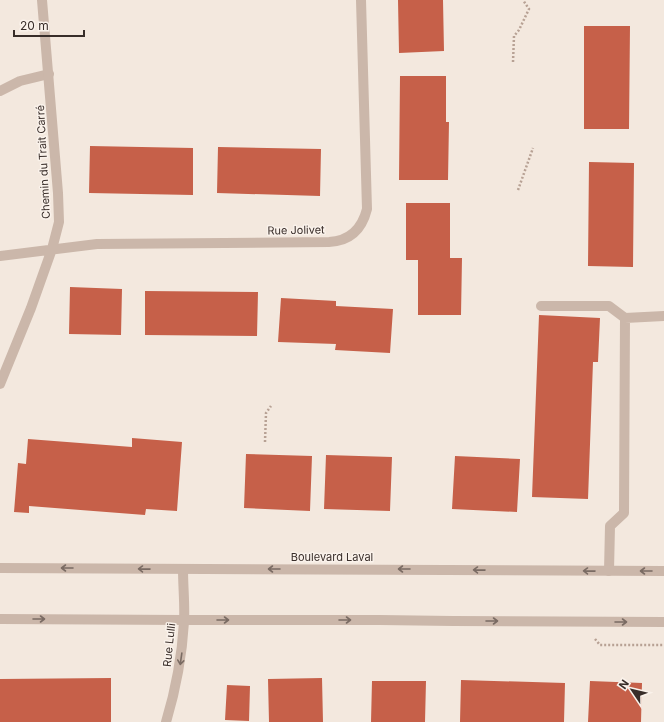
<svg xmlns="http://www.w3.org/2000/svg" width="664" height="722" viewBox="0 0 664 722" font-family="Inter,sans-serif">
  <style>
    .building { fill: #c66049 }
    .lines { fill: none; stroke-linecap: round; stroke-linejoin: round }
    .path { stroke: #b7a194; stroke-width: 2.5; stroke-dasharray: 2 2; stroke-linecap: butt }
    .service { stroke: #cbb7aa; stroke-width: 10 }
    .minor { stroke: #cbb7aa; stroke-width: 10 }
    .tertiary { stroke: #cbb7aa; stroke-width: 10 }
    .oneway { stroke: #7a6b63 }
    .labels { text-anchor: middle; stroke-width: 3; stroke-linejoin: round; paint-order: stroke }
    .street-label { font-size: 11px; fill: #382d29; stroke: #faf2eb }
  </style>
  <rect width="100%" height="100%" fill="#f3e8de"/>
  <path class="building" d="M 398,0 L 443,0 L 444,51 L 399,53 Z
    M 584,26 L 630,26 L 629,129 L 584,129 Z
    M 400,76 L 446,76 L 446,122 L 449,122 L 448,180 L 399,180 Z
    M 90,146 L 193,148 L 193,195 L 89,193 Z
    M 218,147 L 321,149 L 320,196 L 217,193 Z
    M 589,162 L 634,163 L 633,267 L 588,266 Z
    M 406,203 L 450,203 L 450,258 L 462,258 L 461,315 L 418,315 L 418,260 L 406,260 Z
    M 70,287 L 122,289 L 121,335 L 69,334 Z
    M 145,291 L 258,292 L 257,336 L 145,335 Z
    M 281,298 L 336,301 L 336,306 L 393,309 L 390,353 L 335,350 L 336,344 L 278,342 Z
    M 539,315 L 600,318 L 598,362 L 593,362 L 588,499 L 532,497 Z
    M 132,438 L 182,442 L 177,511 L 146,509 L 145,515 L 29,506 L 29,513 L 14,512 L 18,463 L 26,464 L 28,439 L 132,447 Z
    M 246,454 L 312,456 L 310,511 L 244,508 Z
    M 326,455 L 392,457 L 390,511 L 324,509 Z
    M 455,456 L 520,459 L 517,512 L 452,509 Z
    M 111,678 L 111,722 L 0,722 L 0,679 Z
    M 322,678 L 323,722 L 269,722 L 268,679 Z
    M 461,680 L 565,683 L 564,722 L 460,722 Z
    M 372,681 L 426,681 L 425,722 L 371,722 Z
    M 590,681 L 642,683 L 641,722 L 588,722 Z
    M 227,685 L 250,686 L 249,721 L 225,720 Z"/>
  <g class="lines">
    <path class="path" d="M 513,62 L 514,36 L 519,30 L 529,9 L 523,0
      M 518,190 L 533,148
      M 265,442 L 266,413 L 271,406
      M 595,639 L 600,645 L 664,645"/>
    <path class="service" d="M 0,91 L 20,81 L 49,74
      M 541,306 L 609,306 L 625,318
      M 609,571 L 610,526 L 624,513 L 625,318 L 664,316"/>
    <path class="minor" d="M 0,256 L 97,244 L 329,242 C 350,241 362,229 367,209 L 361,0
      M 0,384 L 31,308 L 52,249 L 59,222 L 58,193 L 42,0
      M 166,722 C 176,689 182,656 184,622 C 185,605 183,587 183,569"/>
    <path class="tertiary" d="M 0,568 L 664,571
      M 0,619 L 184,620 L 380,620 L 453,621 L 664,622"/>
  </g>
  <defs><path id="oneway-shaft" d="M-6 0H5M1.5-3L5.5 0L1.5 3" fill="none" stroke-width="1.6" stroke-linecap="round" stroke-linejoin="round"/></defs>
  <g class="oneway">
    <use href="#oneway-shaft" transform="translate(67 568) rotate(-180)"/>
    <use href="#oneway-shaft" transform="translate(144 569) rotate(-179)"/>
    <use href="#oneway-shaft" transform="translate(274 569) rotate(-180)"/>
    <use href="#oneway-shaft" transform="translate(404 569) rotate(-180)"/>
    <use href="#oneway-shaft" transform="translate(479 570) rotate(-179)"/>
    <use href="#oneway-shaft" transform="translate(589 571) rotate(-179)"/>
    <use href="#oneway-shaft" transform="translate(646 571) rotate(180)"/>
    <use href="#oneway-shaft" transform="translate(39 619)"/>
    <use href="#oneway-shaft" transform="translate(223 620)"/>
    <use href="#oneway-shaft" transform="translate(345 620)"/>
    <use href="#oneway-shaft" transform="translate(492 621)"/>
    <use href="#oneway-shaft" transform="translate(621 622)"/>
    <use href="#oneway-shaft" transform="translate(181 659) rotate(98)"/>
  </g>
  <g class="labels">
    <g class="street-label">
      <text transform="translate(43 162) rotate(-93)" y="4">Chemin du Trait Carré</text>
      <text transform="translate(296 230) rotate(-1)" y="4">Rue Jolivet</text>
      <text x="332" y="561">Boulevard Laval</text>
      <text transform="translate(169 645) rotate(-84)" y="4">Rue Lulli</text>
    </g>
  </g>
  <g transform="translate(632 690) rotate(305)" stroke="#faf2eb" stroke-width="3" paint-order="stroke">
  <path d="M0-3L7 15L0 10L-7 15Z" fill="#382d29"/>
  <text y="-6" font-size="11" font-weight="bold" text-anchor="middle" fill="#382d29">N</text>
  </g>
  <path d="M14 30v6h70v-6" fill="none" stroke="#382d29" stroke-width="2"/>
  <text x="20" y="30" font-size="12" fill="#382d29" stroke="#faf2eb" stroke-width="3" paint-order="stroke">20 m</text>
</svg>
